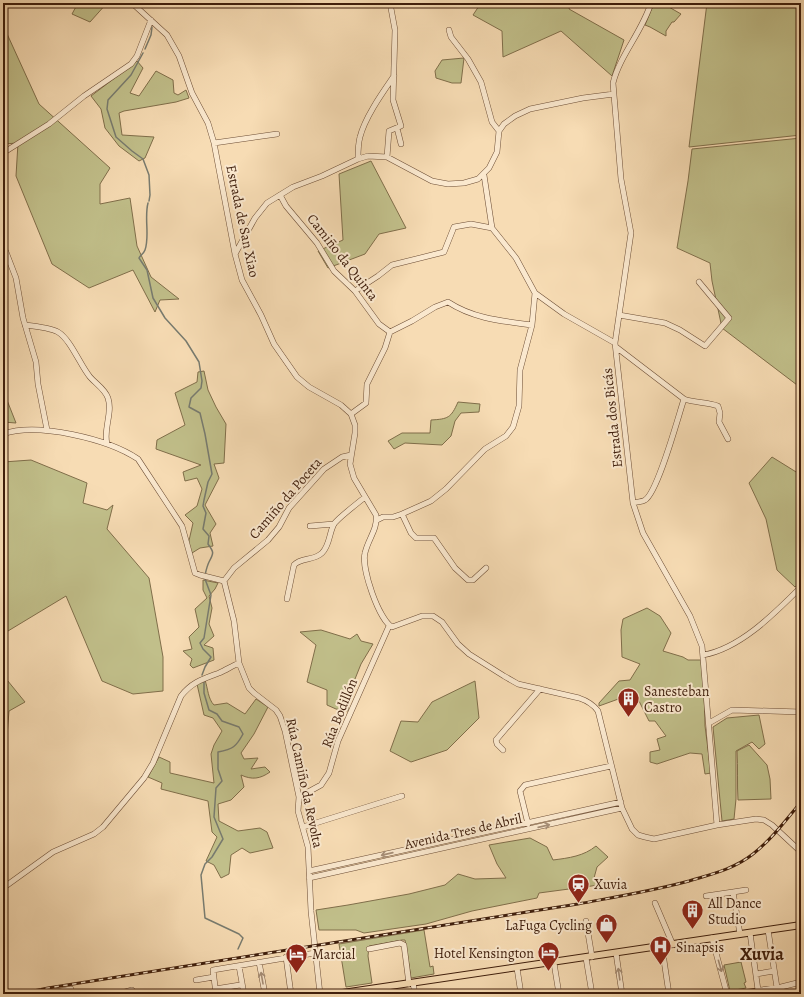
<svg xmlns="http://www.w3.org/2000/svg" width="804" height="997" viewBox="0 0 804 997" font-family="Alegreya,serif">
  <style>
    .green { fill: #c1bf8a; stroke: #806e4a }
    .lines { fill: none; stroke-linecap: round; stroke-linejoin: round }
    .stream { stroke: #787b6f; stroke-width: 1.5 }
    .minor-casing { stroke: #6c4d35; stroke-width: 6 }
    .major-casing { stroke: #3e1d0b; stroke-width: 8 }
    .minor { stroke: #fae8ce; stroke-width: 5 }
    .major { stroke: #f7dcb4; stroke-width: 6 }
    .rail-casing { stroke: #3e1d0b; stroke-width: 3 }
    .rail { stroke: #fae8ce; stroke-width: 1.5; stroke-dasharray: 4.5; stroke-linecap: butt }
    .oneway { stroke: #a58d76 }
    .labels { text-anchor: middle; stroke-width: 4; stroke-linejoin: round; paint-order: stroke }
    .street-label { font-size: 14px; fill: #3e1d0b; stroke: #fae8ce }
    .poi-label { font-size: 14px; fill: #3e1d0b; stroke: #fae8ce; text-anchor: start }
    .district-label { font-size: 18px; font-weight: bold; fill: #3e1d0b; stroke: #fae8ce }
  </style>
  <rect width="100%" height="100%" fill="#f7dcb4"/>
  <filter id="stains"><feTurbulence type="fractalNoise" baseFrequency=".005" numOctaves="4"/><feColorMatrix values="0 0 0 0 .2 0 0 0 0 .09 0 0 0 0 .02 0 0 0 .5 -.17"/></filter>
  <radialGradient id="worn" r=".72"><stop offset=".6" stop-color="#630" stop-opacity="0"/><stop offset="1" stop-color="#630" stop-opacity=".3"/></radialGradient>
  <path class="green" d="M 78,3 L 107,3 L 90,22 L 72,14 Z
    M 475,3 L 571,3 L 569,9 L 624,40 L 612,76 L 561,31 L 503,57 L 502,31 L 473,15 L 479,6 Z
    M 654,3 L 662,3 L 681,14 L 674,22 L 672,22 L 666,31 L 666,36 L 650,27 L 645,25 Z
    M 707,3 L 801,3 L 801,135 L 689,147 Z
    M 3,25 L 39,104 L 110,168 L 100,184 L 100,204 L 130,198 L 137,246 L 151,277 L 179,299 L 160,300 L 155,312 L 133,270 L 89,288 L 52,264 L 16,176 L 18,143 L 3,144 Z
    M 464,58 L 461,83 L 452,83 L 436,78 L 435,71 L 442,60 Z
    M 137,61 L 143,68 L 130,93 L 139,96 L 156,71 L 173,80 L 174,93 L 178,95 L 186,90 L 189,98 L 176,102 L 124,111 L 119,113 L 122,135 L 154,137 L 145,158 L 139,161 L 119,146 L 105,128 L 101,109 L 91,96 Z
    M 801,138 L 801,388 L 722,328 L 712,281 L 710,263 L 677,248 L 688,181 L 692,149 Z
    M 371,161 L 406,228 L 379,234 L 365,254 L 328,268 L 318,251 L 343,240 L 339,174 Z
    M 204,371 L 208,390 L 216,407 L 226,424 L 224,463 L 214,464 L 219,478 L 205,505 L 216,524 L 210,533 L 213,546 L 200,548 L 192,553 L 188,545 L 193,523 L 185,515 L 197,506 L 202,489 L 197,478 L 185,481 L 183,472 L 201,465 L 156,449 L 157,440 L 185,425 L 175,393 L 197,382 L 198,372 Z
    M 3,390 L 16,423 L 3,422 Z
    M 458,402 L 480,404 L 479,412 L 461,413 L 455,421 L 451,436 L 442,445 L 405,443 L 394,449 L 388,441 L 402,433 L 430,433 L 431,420 C 448,419 451,418 458,402 Z
    M 772,457 L 801,475 L 801,582 L 795,587 L 777,570 L 766,519 L 749,483 Z
    M 31,460 L 87,483 L 83,503 L 107,510 L 113,505 L 107,529 L 149,578 L 163,657 L 163,691 L 133,694 L 102,681 L 66,596 L 3,634 L 3,462 Z
    M 203,580 L 218,583 L 215,589 L 209,596 L 212,608 L 209,624 L 214,636 L 204,645 L 213,648 L 214,660 L 193,668 L 190,665 L 192,659 L 183,651 L 192,649 L 189,637 L 199,627 L 195,609 L 207,598 L 203,590 Z
    M 647,608 L 660,616 L 671,633 L 663,651 L 683,657 L 688,660 L 701,660 L 704,692 L 705,726 L 711,773 L 705,774 L 702,754 L 690,753 L 657,764 L 650,762 L 650,752 L 660,750 L 657,739 L 666,736 L 655,721 L 649,721 L 635,693 L 599,706 L 599,703 L 619,681 L 630,680 L 640,664 L 622,657 L 621,630 L 623,619 Z
    M 321,630 L 350,639 L 357,634 L 361,641 L 373,644 L 361,664 L 351,689 L 348,711 L 336,709 L 327,705 L 327,690 L 307,682 L 316,645 L 300,632 Z
    M 3,675 L 25,702 L 9,711 L 5,760 L 3,761 Z
    M 205,680 C 208,689 208,699 214,705 L 227,703 L 245,714 L 256,699 L 268,707 L 254,734 L 241,753 L 244,759 L 258,758 L 251,769 L 265,767 L 270,772 C 260,779 252,780 241,775 L 244,787 L 231,800 L 218,804 L 219,821 L 238,831 L 260,828 L 267,832 L 273,848 L 250,853 L 242,848 L 231,855 L 229,874 L 221,878 L 214,865 L 206,861 L 217,837 L 212,832 L 208,801 L 161,789 L 162,783 L 148,777 L 159,757 L 170,762 L 170,773 L 214,783 L 211,754 L 214,745 L 222,731 L 213,718 L 204,715 L 197,684 Z
    M 475,681 L 479,718 L 447,750 L 411,762 L 390,751 L 401,721 L 418,722 L 432,702 Z
    M 759,715 L 765,744 L 759,749 L 752,742 L 736,751 L 736,799 L 734,819 L 722,821 L 713,727 L 727,718 Z
    M 749,745 L 767,765 L 770,779 L 771,799 L 738,800 C 737,784 738,768 737,751 Z
    M 530,838 L 547,847 L 553,860 C 569,858 584,856 596,846 L 608,857 L 597,867 L 594,878 L 599,885 L 539,893 L 537,898 L 472,911 L 426,924 L 364,933 L 356,930 L 319,930 L 316,910 L 348,905 L 409,894 L 445,885 L 458,874 L 475,879 L 506,878 L 497,864 L 489,845 Z
    M 424,930 L 430,967 L 433,966 L 434,974 L 411,978 L 405,940 L 402,940 L 369,946 L 368,956 L 372,983 L 346,987 L 339,944 Z
    M 741,962 L 746,982 L 744,983 L 746,988 L 730,991 L 724,965 Z"/>
  <g class="lines">
    <path class="stream" d="M 145,49 L 151,35 L 152,27
      M 143,53 L 131,75 L 108,100 L 107,109 L 116,137 L 132,151 L 143,159 L 149,175 L 150,195 L 149,201
      M 148,203 C 144,218 150,236 145,250 C 144,253 140,256 139,258 L 147,270 L 153,298 L 165,318 L 186,341 L 199,362 L 202,381 L 201,388 L 191,398 L 189,407 L 200,413 L 205,434 L 212,474 L 208,482 L 204,500 L 203,506 L 206,513 L 203,529 L 209,536 L 208,544 C 214,552 214,553 209,562 C 207,566 206,571 205,575
      M 202,675 L 205,667 L 211,657 L 203,649 L 200,643 L 204,638 L 211,595 L 205,579
      M 204,682 L 204,693 L 209,710 L 217,714 L 222,721 L 239,727 L 243,734 C 236,747 233,749 218,752 L 218,769 L 222,781 L 216,788 L 214,817 L 223,839 L 212,857 L 205,864 L 201,875 L 205,918 L 239,934 L 243,938 L 238,949"/>
    <defs>
      <path id="minor" d="M 132,3 L 167,35 L 179,56 L 192,93 L 208,123 L 214,143 L 235,254 L 242,280 L 261,315 L 274,344 L 297,377 L 309,387 L 341,405 L 351,414 L 355,425 L 355,433 L 350,464 L 354,478 L 376,515 C 378,529 368,539 365,553 C 361,568 379,620 392,627 L 422,616 L 433,616 L 442,622 L 458,644 L 469,654 L 504,676 L 518,684 L 579,698 C 588,701 593,704 598,711 L 622,808 L 632,829 L 638,835 L 645,837 L 654,839 L 717,825 L 756,819 L 764,820 L 772,825 L 801,852
        M 651,3 C 642,32 620,55 613,83 L 621,179 L 631,233 L 615,343 L 633,503 L 643,533 L 690,616 L 702,646 L 717,825
        M 449,30 L 451,37 L 468,59 L 481,82 L 492,122 L 499,131
        M 397,128 L 401,144
        M 214,143 L 277,134
        M 3,153 L 49,124 L 84,96 L 131,64 L 137,56 L 151,20
        M 387,157 L 389,131 L 401,126 L 393,100 L 395,30 L 390,3
        M 358,159 C 358,151 358,144 360,137 C 365,117 383,92 394,76
        M 484,175 L 492,228 L 516,258 L 535,293 L 564,314 L 615,343
        M 280,195 L 286,206 L 317,243 L 334,271 L 355,291 L 379,324 L 390,332
        M 3,247 L 6,252 L 16,278 L 23,318 L 36,362 L 38,384 L 47,430
        M 235,254 L 255,218 L 267,203 L 293,187 L 322,176 L 358,159 L 368,156 L 387,157 L 432,181 L 448,184 L 464,183 L 478,179 L 489,168 L 497,152 L 499,131 L 504,124 L 515,116 L 530,109 L 583,98 L 614,94
        M 355,291 L 378,276 L 392,265 L 444,252 L 454,227 L 471,224 L 492,228
        M 619,315 L 665,323 L 680,330 L 705,346 L 729,318 L 699,282
        M 25,325 C 34,326 51,328 58,332 C 71,340 80,365 90,377 C 96,384 105,389 108,398 C 113,413 103,429 107,444
        M 616,347 L 684,399 C 695,403 707,402 718,406 L 720,413 L 719,422 L 728,439
        M 351,414 L 366,403 L 367,384 L 385,348 L 390,332 L 412,321 L 435,307 L 448,302 C 474,319 503,321 532,325
        M 3,434 C 38,422 108,439 138,459 L 182,526 L 195,573 L 200,575 L 224,581 L 234,621 L 239,663 L 249,688 L 254,693 L 276,710 L 280,716 L 285,731 L 299,797 L 298,811 L 308,847 L 311,911 L 320,994
        M 633,503 C 636,502 642,502 645,500 C 658,492 678,417 684,399
        M 402,514 L 411,533 L 416,538 L 434,538 L 455,568 L 468,580 L 473,580 L 486,568
        M 377,520 L 383,517 L 393,517 L 402,514 L 431,501 L 446,489 L 485,449 L 506,436 L 513,427 L 519,406 L 520,370 L 532,325 L 535,293
        M 310,526 L 334,524
        M 224,581 L 234,568 L 268,540 L 279,527 L 289,508 L 324,469 L 342,457 L 351,455
        M 287,599 L 294,565 C 301,557 314,561 322,553 C 330,545 329,533 334,524 C 338,518 358,503 365,497
        M 703,655 C 739,649 773,615 798,590 L 801,593
        M 709,723 L 732,710 L 801,712
        M 503,750 L 497,744 L 496,740 L 540,689
        M 299,797 L 321,785 L 329,773 L 338,741 L 389,626
        M 528,824 L 520,791 L 525,785 L 611,766
        M 303,827 L 402,796
        M 309,871 L 621,802
        M 309,878 L 622,808
        M 3,888 L 53,852 L 94,834 L 103,827 L 144,778 L 153,763 L 181,696 C 192,682 203,679 219,673 C 226,670 232,666 239,663
        M 733,892 L 746,890
        M 706,896 L 733,892 L 740,934
        M 655,903 L 673,945
        M 586,921 L 592,957
        M 768,930 L 778,994
        M 750,933 L 758,990
        M 712,938 L 727,994
        M 662,947 L 669,994
        M 369,949 L 400,943 L 404,945 L 409,984
        M 616,953 L 622,994
        M 286,957 L 291,994
        M 586,958 L 592,994
        M 259,962 L 265,994
        M 554,963 L 559,994
        M 239,966 L 244,994
        M 517,968 L 521,994
        M 756,974 L 774,971
        M 196,980 L 214,977
        M 413,983 L 415,994
        M 215,989 L 240,985
        M 44,994 L 71,989
        M 118,994 L 132,990 L 135,994
        M 216,994 L 213,970 L 315,953
        M 735,994 L 781,987 L 801,982"/>
      <path id="major" d="M 336,994 L 801,925"/>
    </defs>
    <use href="#minor" class="minor-casing"/>
    <use href="#major" class="major-casing"/>
    <use href="#minor" class="minor"/>
    <use href="#major" class="major"/>
    <defs>
      <path id="rail" d="M 19,994 L 48,988 L 578,904 C 615,897 652,891 689,881 C 712,874 734,869 753,854 C 772,839 786,820 801,802"/>
    </defs>
    <use href="#rail" class="rail-casing"/>
    <use href="#rail" class="rail"/>
  </g>
  <defs><path id="oneway-shaft" d="M-6 0H5M1.5-3L5.5 0L1.5 3" fill="none" stroke-width="1.6" stroke-linecap="round" stroke-linejoin="round"/></defs>
  <g class="oneway">
    <use href="#oneway-shaft" transform="translate(544 826) rotate(-13)"/>
    <use href="#oneway-shaft" transform="translate(387 854) rotate(167)"/>
    <use href="#oneway-shaft" transform="translate(720 966) rotate(74)"/>
    <use href="#oneway-shaft" transform="translate(619 974) rotate(-98)"/>
    <use href="#oneway-shaft" transform="translate(262 978) rotate(-100)"/>
  </g>
  <defs>
    <symbol id="building-pin" viewBox="-11 -11 22 30"><path d="M0 17L-7.5 6A9.5 9.5 0 1 1 7.5 6Z" fill="#8f2418" stroke="#fae8ce"/><path d="M-4-6H4V6H1V3H-1V6H-4ZM-2.5-4.3h1.7v1.8h-1.7ZM.8-4.3h1.7v1.8H.8ZM-2.5-1h1.7V.8h-1.7ZM.8-1h1.7V.8H.8Z" fill="#fff"/></symbol>
    <symbol id="station-pin" viewBox="-11 -11 22 30"><path d="M0 17L-7.5 6A9.5 9.5 0 1 1 7.5 6Z" fill="#8f2418" stroke="#fae8ce"/><path d="M-3-6H3Q5-6 5-4V2Q5 4 3 4L4.5 6H3L1.5 4h-3L-3 6H-4.5L-3 4Q-5 4-5 2V-4Q-5-6-3-6ZM-3.5-4v3h7v-3ZM-3.5 1v1.5H-2V1ZM2 1v1.5H3.5V1Z" fill="#fff"/></symbol>
    <symbol id="shop-pin" viewBox="-11 -11 22 30"><path d="M0 17L-7.5 6A9.5 9.5 0 1 1 7.5 6Z" fill="#8f2418" stroke="#fae8ce"/><path d="M-5-2.5h2.3a2.7 3.5 0 0 1 5.4 0H5L5.5 6h-11ZM-1.5-2.5h3a1.5 2.3 0 0 0-3 0Z" fill="#fff"/></symbol>
    <symbol id="hospital-pin" viewBox="-11 -11 22 30"><path d="M0 17L-7.5 6A9.5 9.5 0 1 1 7.5 6Z" fill="#8f2418" stroke="#fae8ce"/><path d="M-5-5h3v3.5h4V-5h3V5h-3V1.5h-4V5h-3Z" fill="#fff"/></symbol>
    <symbol id="hotel-pin" viewBox="-11 -11 22 30"><path d="M0 17L-7.5 6A9.5 9.5 0 1 1 7.5 6Z" fill="#8f2418" stroke="#fae8ce"/><path d="M-6-4.5h1.5V1H6V5H4.5V3h-9V5H-6ZM-4 0a1.8 1.8 0 1 1 3.6 0ZM.5 0V-2.5h3Q6-2.5 6 0Z" fill="#fff"/></symbol>
  </defs>
  <g fill-rule="evenodd">
    <use href="#building-pin" x="616" y="686" width="25" height="34"/>
    <use href="#station-pin" x="566" y="872" width="25" height="34"/>
    <use href="#building-pin" x="680" y="898" width="25" height="34"/>
    <use href="#shop-pin" x="594" y="912" width="25" height="34"/>
    <use href="#hospital-pin" x="648" y="934" width="25" height="34"/>
    <use href="#hotel-pin" x="536" y="940" width="25" height="34"/>
    <use href="#hotel-pin" x="284" y="942" width="25" height="34"/>
  </g>
  <g class="labels">
    <g class="street-label">
      <text transform="translate(243 221) rotate(78)" y="5">Estrada de San Xiao</text>
      <text transform="translate(343 257) rotate(52)" y="5">Camiño da Quinta</text>
      <text transform="translate(612 418) rotate(-96)" y="5">Estrada dos Bicás</text>
      <text transform="translate(285 498) rotate(-49)" y="5">Camiño da Poceta</text>
      <text transform="translate(339 713) rotate(-68)" y="5">Rúa Bodillón</text>
      <text transform="translate(305 783) rotate(78)" y="5">Rúa Camiño da Revolta</text>
      <text transform="translate(463 831) rotate(-13)" y="5">Avenida Tres de Abril</text>
    </g>
    <g class="poi-label">
      <text x="644" y="696">Sanesteban<tspan x="644" dy="16">Castro</tspan></text>
      <text x="594" y="889">Xuvia</text>
      <text x="708" y="908">All Dance<tspan x="708" dy="16">Studio</tspan></text>
      <text x="592" y="930" text-anchor="end">LaFuga Cycling</text>
      <text x="676" y="952">Sinapsis</text>
      <text x="534" y="958" text-anchor="end">Hotel Kensington</text>
      <text x="312" y="959">Marcial</text>
    </g>
    <g class="district-label">
      <text x="762" y="960">Xuvia</text>
    </g>
  </g>
  <rect width="804" height="997" fill="none" stroke="#f7dcb4" stroke-width="16"/>
  <rect x="4" y="4" width="796" height="989" fill="none" stroke="#3e1d0b" stroke-width="2"/>
  <rect x="8" y="8" width="788" height="981" fill="none" stroke="#3e1d0b"/>
  <rect width="100%" height="100%" filter="url(#stains)"/>
  <rect width="100%" height="100%" fill="url(#worn)"/>
</svg>
